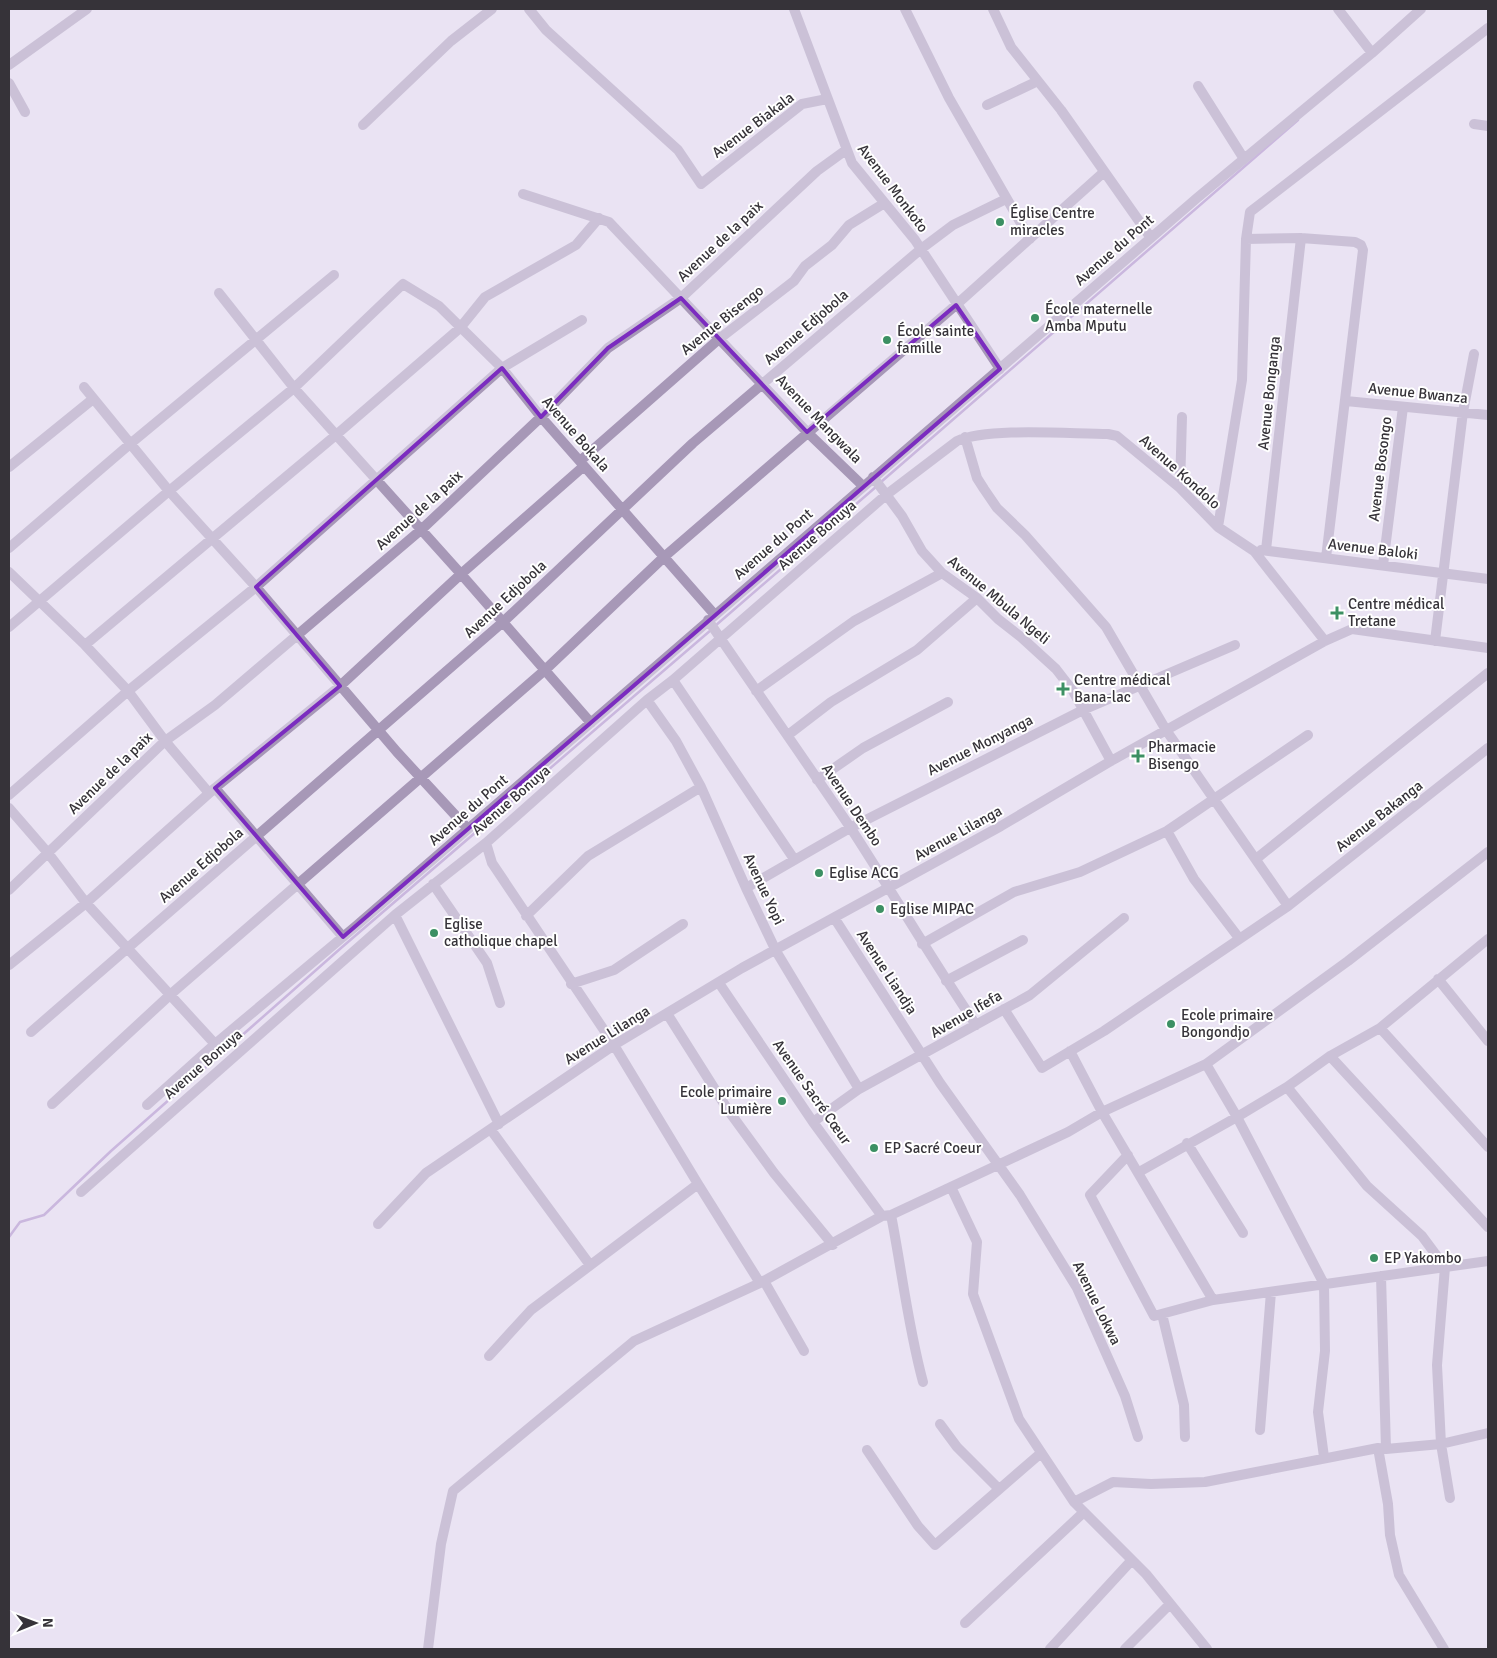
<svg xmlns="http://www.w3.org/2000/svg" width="1497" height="1658" viewBox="0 0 1497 1658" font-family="Signika,sans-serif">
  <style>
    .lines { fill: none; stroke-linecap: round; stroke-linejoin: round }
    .stream { stroke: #a480c5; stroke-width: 2.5 }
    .minor { stroke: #a798b7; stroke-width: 10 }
    .marked { fill: none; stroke: #7b2cbf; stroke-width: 4; stroke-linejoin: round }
    .poi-dot { fill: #3c9063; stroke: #fff; stroke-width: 2 }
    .labels { text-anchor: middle; stroke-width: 4; stroke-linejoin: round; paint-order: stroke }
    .street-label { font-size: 15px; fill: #363339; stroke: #fff }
    .poi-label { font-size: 15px; fill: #363339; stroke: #fff; text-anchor: start }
  </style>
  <rect width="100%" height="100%" fill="#eae3f3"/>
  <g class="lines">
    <path class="stream" d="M 881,482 L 1298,120
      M 715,626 L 877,486
      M 9,1237 L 20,1222 L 44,1215 L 111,1151 L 341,948 L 711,630"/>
    <path class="minor" d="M 529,9 L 546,30 L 678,150 L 701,184 L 802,104 L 827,99
      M 794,9 L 852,163 L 915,240 L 1000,369
      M 905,9 L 949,98 L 1030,239
      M 993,9 L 1011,47 L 1061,110 L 1151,238
      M 1338,9 L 1372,53
      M 9,65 L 87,9
      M 9,83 L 25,112
      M 1198,86 L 1244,159
      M 987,105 L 1038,81
      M 1474,124 L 1488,126
      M 363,125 L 451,41 L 492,9
      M 523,194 L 609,222 L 807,432 L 863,486
      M 1246,239 L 1301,238 L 1355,242 L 1361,245 L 1363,250 L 1326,558
      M 219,293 L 294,388 L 461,574 L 591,723
      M 84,387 L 169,491 L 256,587 L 397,752 L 468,829
      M 1346,401 L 1488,415
      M 965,437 L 977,478 L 984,489 L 997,508 L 1025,535 L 1106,627 L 1166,730 L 1288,906
      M 580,461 L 719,339 L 794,281 L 805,266 L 832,245 L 849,225 L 883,204
      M 9,467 L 93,399
      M 873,477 L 902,516 L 922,551 L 942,573 L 977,598 L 998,619 L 1021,637 L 1056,669 L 1073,691 L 1111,761
      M 1180,488 L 1182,417
      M 1218,527 L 1242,380 L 1246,239 L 1250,212 L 1488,28
      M 9,548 L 130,444 L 334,275
      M 1261,550 L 1488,579
      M 1266,550 L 1301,238
      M 1383,565 L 1403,407
      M 9,572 L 85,645 L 128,691 L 165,741 L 209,793
      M 708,620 C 756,691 805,760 852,830 C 894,895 933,961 976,1025
      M 9,627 L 169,491 L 294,388 L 403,284 L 439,306 L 502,368 L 541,417 L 715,615
      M 1435,641 L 1463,412 L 1474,354
      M 85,645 L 336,435 L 460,328 L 485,297 L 576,245 L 599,218
      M 673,680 L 794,859
      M 756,691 L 854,621 L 942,573
      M 647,700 L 676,741 L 701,787 L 746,888 L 776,951 L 859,1089
      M 788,735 L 831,702 L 917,650 L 977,598
      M 817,780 L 863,748 L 948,702
      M 215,788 L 343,937
      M 9,795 L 128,691 L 256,587 L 502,368 L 582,320
      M 9,808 L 48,853 L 86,903 L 215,1044
      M 1167,831 L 1194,879 L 1239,938
      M 486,843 L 492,863 L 614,1045 L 698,1184 L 760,1283
      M 1256,859 L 1488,673
      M 433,884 L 487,963 L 500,1003
      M 746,888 L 850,828 L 1083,710 L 1235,645
      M 9,890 L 165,741 L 215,705 L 422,529 L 541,417 L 608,348 L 681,298 L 817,171 L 846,150
      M 395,915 L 499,1124
      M 526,916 L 588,856 L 701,787
      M 835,919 L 940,1083 L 1020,1195 L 1077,1288 L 1125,1396 L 1138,1437
      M 922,944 L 1014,892 L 1080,872 L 1167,831 L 1308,735
      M 9,965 L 86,903 L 215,788 L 340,686 L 461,574 L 584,466
      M 1438,979 L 1488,1041
      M 946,981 L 1023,940
      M 719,983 L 813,1122 L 882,1216
      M 571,984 L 614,970 L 683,924
      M 1004,1009 L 1042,1068 L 1104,1031 L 1288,906 L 1488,748
      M 668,1015 L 728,1110 L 774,1173 L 833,1245
      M 1380,1028 L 1488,1147
      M 31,1032 L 503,622 L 693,443 L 921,249 L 953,225 L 1006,199
      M 1070,1051 L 1102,1112 L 1213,1300
      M 1330,1056 L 1488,1227
      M 1206,1064 L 1237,1117 L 1324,1284 L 1325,1351 L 1318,1412 L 1324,1457
      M 1287,1087 L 1367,1186 L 1422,1236 L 1445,1267 L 1437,1365 L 1441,1444 L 1450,1498
      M 52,1104 L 171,994 L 545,670 L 664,557 L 956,305 L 1104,172
      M 147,1105 L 215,1044 L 356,926 L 1197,198 L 1372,53 L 1421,9
      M 813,1122 L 859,1089 L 1030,995 L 1124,918
      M 491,1130 L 590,1265
      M 1187,1143 L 1243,1233
      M 1128,1155 L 1090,1195 L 1154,1316 L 1213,1300 L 1488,1261
      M 1139,1172 L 1237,1117 L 1287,1087 L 1330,1056 L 1380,1028 L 1488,939
      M 951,1187 L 977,1242 L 973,1294 L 1019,1419 L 1074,1502 L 1146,1574 L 1207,1649
      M 81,1192 L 395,915 L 486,843 L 647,700 L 673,680 L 886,495 L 957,441 C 989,427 1070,434 1108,434 L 1117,436 L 1180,488 L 1218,527 L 1254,551 L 1325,641
      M 891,1215 C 902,1271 908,1327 923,1382
      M 378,1224 L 426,1173 L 614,1045 L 742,968 L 1001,826 L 1111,761 L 1325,641 L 1352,629 L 1488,648
      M 1381,1276 L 1386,1449 L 1441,1444 L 1488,1433
      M 764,1281 L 804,1351
      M 1162,1314 L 1184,1405 L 1185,1437
      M 489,1356 L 531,1310 L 698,1184
      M 940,1424 L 957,1447 L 999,1489
      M 1260,1430 L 1271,1292
      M 1378,1448 L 1388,1504 L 1390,1535 L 1399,1575 L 1444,1649
      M 867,1450 L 918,1526 L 935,1545 L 1041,1453
      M 1074,1502 L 1113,1482 L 1151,1484 L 1205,1482 L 1378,1448 L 1386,1449
      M 965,1623 L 1084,1512
      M 428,1649 L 441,1544 L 453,1491 L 634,1341 L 760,1283 L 882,1216 L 891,1215 L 1068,1132 L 1102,1112 L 1206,1064 L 1348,961 L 1488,852
      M 1050,1649 L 1131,1561
      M 1125,1649 L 1169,1605"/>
  </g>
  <path d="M0 0H1497V1658H0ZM 681,298 L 807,432 L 956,305 L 1000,369 L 343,937 L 215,788 L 340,686 L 256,587 L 502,368 L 541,417 L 608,348 Z" fill="#eae3f3" fill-opacity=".55" fill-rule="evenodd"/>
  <path class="marked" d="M 681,298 L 807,432 L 956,305 L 1000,369 L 343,937 L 215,788 L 340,686 L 256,587 L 502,368 L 541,417 L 608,348 Z"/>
  <g class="poi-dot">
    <circle cx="1000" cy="222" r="5"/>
    <circle cx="1035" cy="318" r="5"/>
    <circle cx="887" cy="340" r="5"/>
    <path d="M1334.5 605.5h5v5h5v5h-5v5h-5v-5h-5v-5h5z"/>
    <path d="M1060.5 681.5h5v5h5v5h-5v5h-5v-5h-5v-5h5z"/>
    <path d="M1135.5 748.5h5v5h5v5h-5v5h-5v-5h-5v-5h5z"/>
    <circle cx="819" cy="873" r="5"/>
    <circle cx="880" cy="909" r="5"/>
    <circle cx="434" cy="933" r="5"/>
    <circle cx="1171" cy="1024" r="5"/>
    <circle cx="782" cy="1101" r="5"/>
    <circle cx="874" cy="1148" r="5"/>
    <circle cx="1374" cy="1258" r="5"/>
  </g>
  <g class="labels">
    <g class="street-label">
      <text transform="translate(753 125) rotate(-37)" y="5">Avenue Biakala</text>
      <text transform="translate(893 188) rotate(53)" y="5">Avenue Monkoto</text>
      <text transform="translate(720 241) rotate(-43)" y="5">Avenue de la paix</text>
      <text transform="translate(1114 250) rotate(-41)" y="5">Avenue du Pont</text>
      <text transform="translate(722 320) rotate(-39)" y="5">Avenue Bisengo</text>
      <text transform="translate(806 327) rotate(-41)" y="5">Avenue Edjobola</text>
      <text transform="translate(1269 393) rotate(-84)" y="5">Avenue Bonganga</text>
      <text transform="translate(1418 393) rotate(6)" y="5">Avenue Bwanza</text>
      <text transform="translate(819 419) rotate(46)" y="5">Avenue Mangwala</text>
      <text transform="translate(576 434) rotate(49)" y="5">Avenue Bokala</text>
      <text transform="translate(1380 469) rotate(-83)" y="5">Avenue Bosongo</text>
      <text transform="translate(1180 472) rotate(42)" y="5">Avenue Kondolo</text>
      <text transform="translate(419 510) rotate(-42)" y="5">Avenue de la paix</text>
      <text transform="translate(817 535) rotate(-41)" y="5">Avenue Bonuya</text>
      <text transform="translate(773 544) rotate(-41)" y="5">Avenue du Pont</text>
      <text transform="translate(1373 549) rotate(7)" y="5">Avenue Baloki</text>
      <text transform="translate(505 599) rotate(-43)" y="5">Avenue Edjobola</text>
      <text transform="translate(999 600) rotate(40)" y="5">Avenue Mbula Ngeli</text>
      <text transform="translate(980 745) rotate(-27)" y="5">Avenue Monyanga</text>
      <text transform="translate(110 773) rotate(-44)" y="5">Avenue de la paix</text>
      <text transform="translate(511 800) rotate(-41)" y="5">Avenue Bonuya</text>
      <text transform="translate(852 805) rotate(56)" y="5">Avenue Dembo</text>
      <text transform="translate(468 810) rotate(-41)" y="5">Avenue du Pont</text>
      <text transform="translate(1379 816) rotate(-38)" y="5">Avenue Bakanga</text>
      <text transform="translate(958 833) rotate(-29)" y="5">Avenue Lilanga</text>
      <text transform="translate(201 865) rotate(-41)" y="5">Avenue Edjobola</text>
      <text transform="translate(764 889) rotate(65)" y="5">Avenue Yopi</text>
      <text transform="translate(887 972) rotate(57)" y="5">Avenue Liandja</text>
      <text transform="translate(966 1014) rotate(-30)" y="5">Avenue Ifefa</text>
      <text transform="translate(607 1035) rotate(-32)" y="5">Avenue Lilanga</text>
      <text transform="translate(203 1064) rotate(-41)" y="5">Avenue Bonuya</text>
      <text transform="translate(812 1092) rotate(55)" y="5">Avenue Sacré Cœur</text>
      <text transform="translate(1097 1303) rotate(64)" y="5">Avenue Lokwa</text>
    </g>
    <g class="poi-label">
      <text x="1010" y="218">Église Centre<tspan x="1010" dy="17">miracles</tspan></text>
      <text x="1045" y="314">École maternelle<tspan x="1045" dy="17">Amba Mputu</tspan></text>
      <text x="897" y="336">École sainte<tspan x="897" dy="17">famille</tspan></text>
      <text x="1348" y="609">Centre médical<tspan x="1348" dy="17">Tretane</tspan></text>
      <text x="1074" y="685">Centre médical<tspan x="1074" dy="17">Bana-lac</tspan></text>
      <text x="1148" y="752">Pharmacie<tspan x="1148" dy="17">Bisengo</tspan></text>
      <text x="829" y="878">Eglise ACG</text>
      <text x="890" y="914">Eglise MIPAC</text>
      <text x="444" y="929">Eglise<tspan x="444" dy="17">catholique chapel</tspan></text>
      <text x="1181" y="1020">Ecole primaire<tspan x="1181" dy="17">Bongondjo</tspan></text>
      <text x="772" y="1097" text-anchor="end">Ecole primaire<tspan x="772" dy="17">Lumière</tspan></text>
      <text x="884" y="1153">EP Sacré Coeur</text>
      <text x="1384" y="1263">EP Yakombo</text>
    </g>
  </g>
  <rect width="1497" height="1658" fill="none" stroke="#363339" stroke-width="20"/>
  <g transform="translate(35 1623) rotate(89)" stroke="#ffffff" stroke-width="4" paint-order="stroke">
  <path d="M0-4L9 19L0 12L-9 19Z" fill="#363339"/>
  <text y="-8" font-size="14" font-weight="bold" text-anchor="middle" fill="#363339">N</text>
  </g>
</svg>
